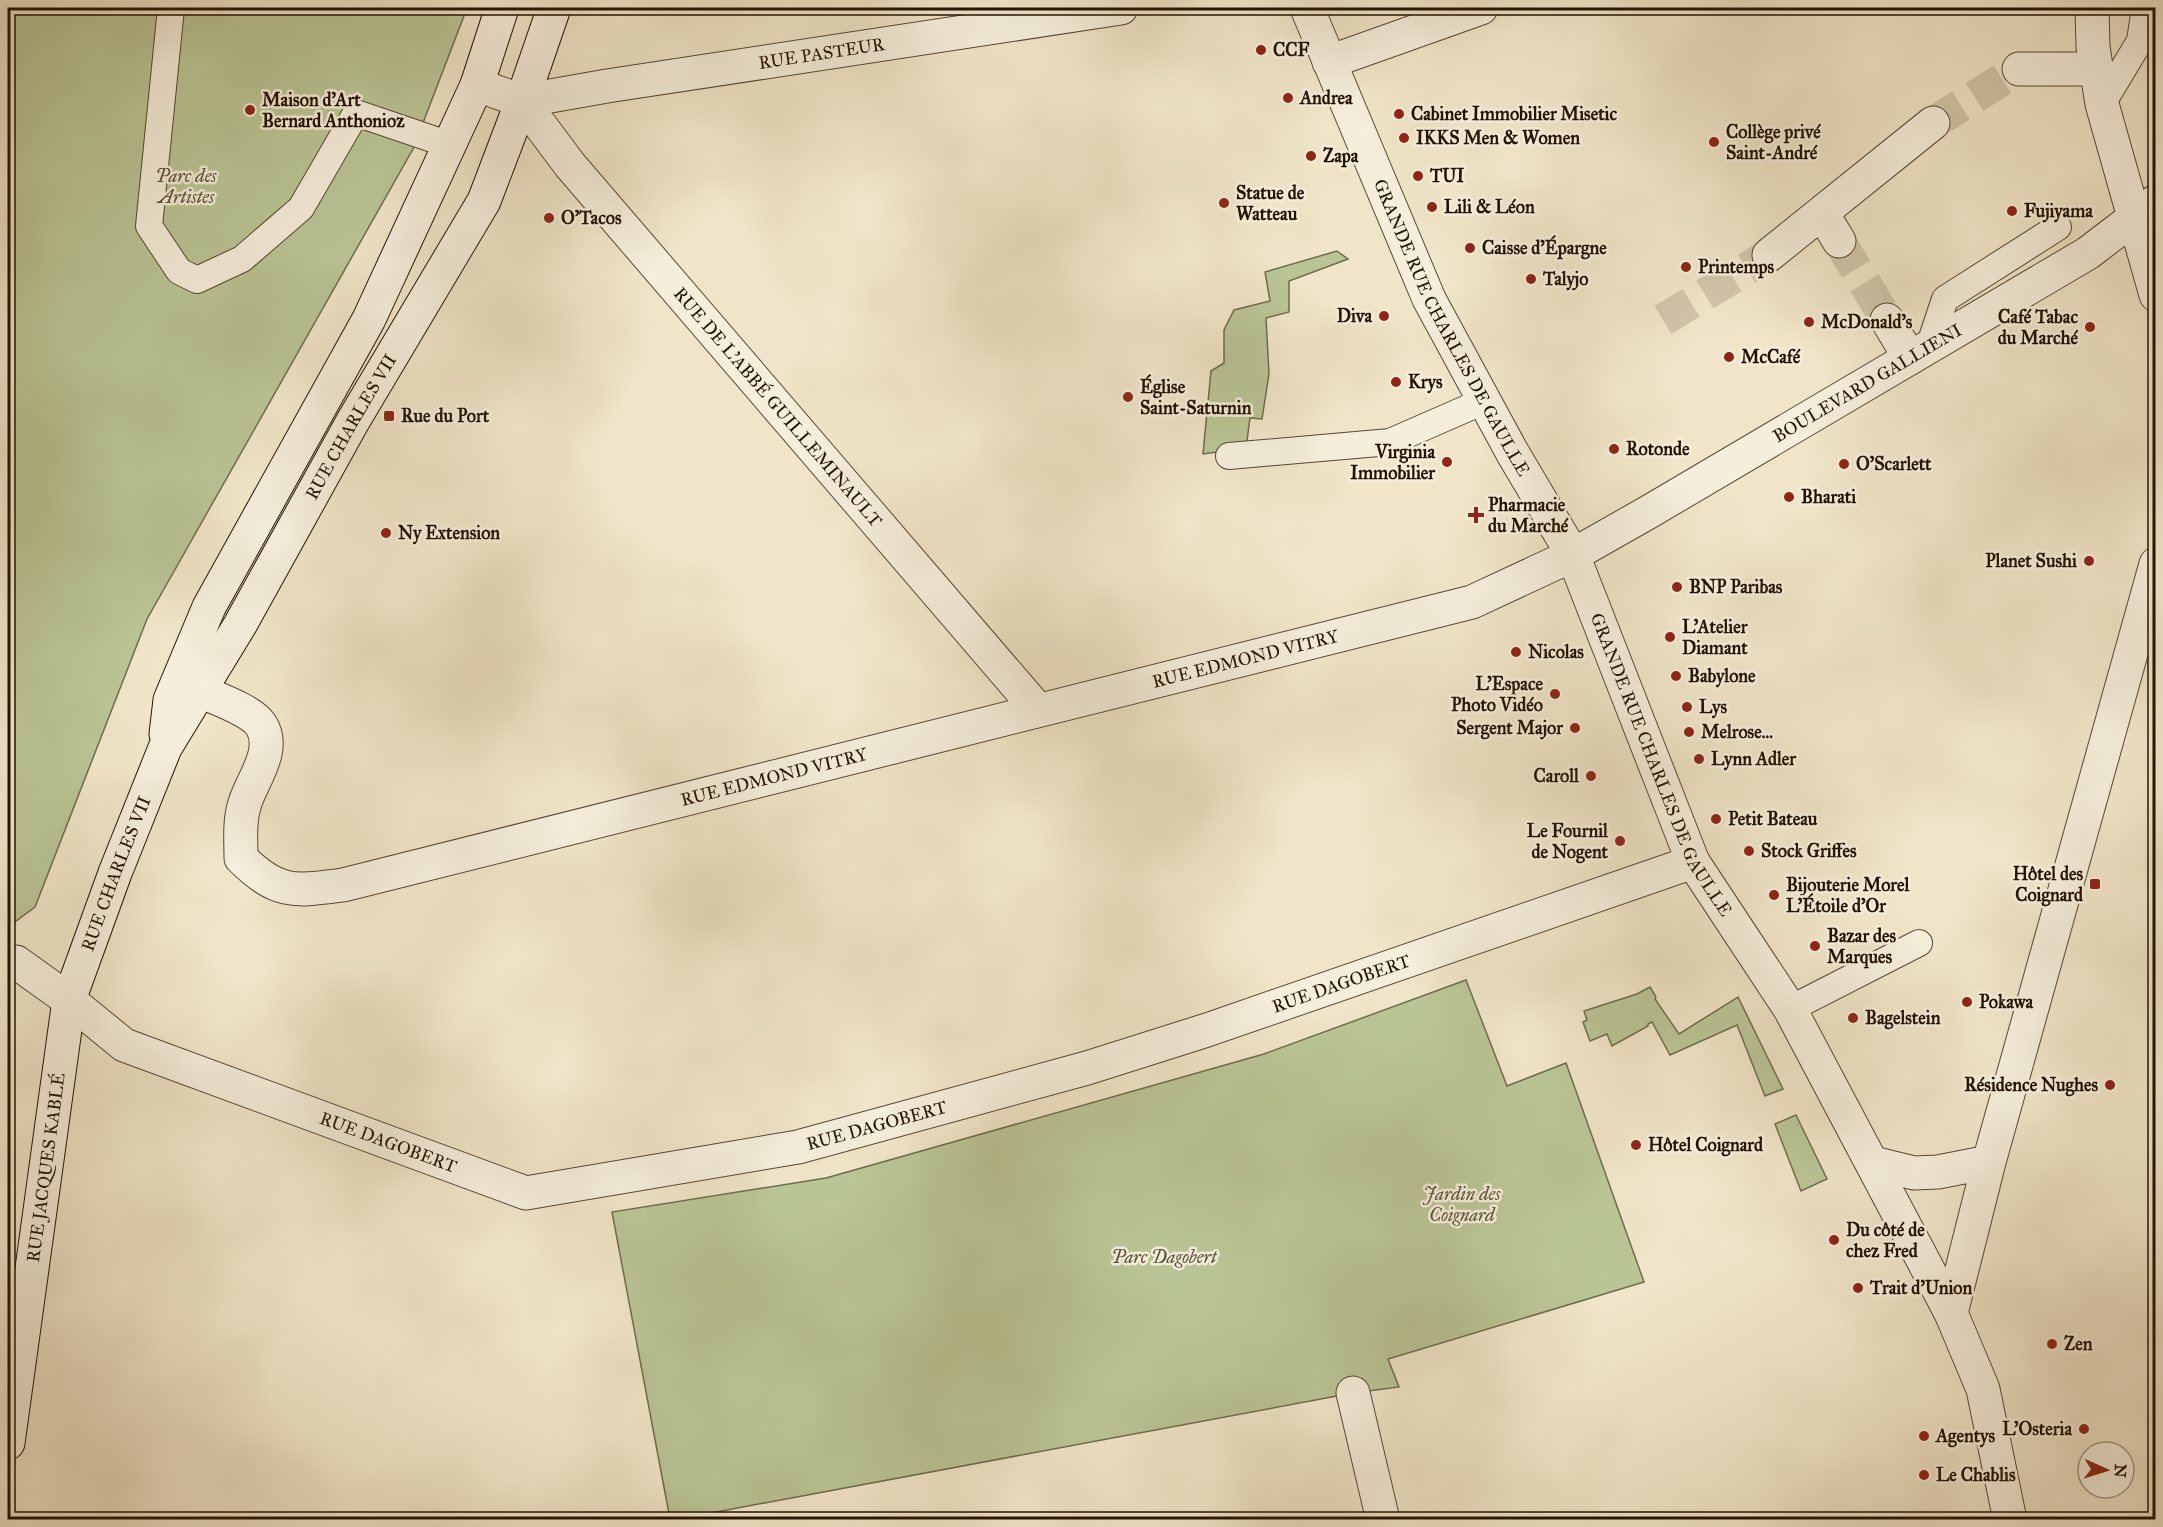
<svg xmlns="http://www.w3.org/2000/svg" width="2163" height="1527" viewBox="0 0 2163 1527" font-family="'IM FELL Great Primer',serif">
  <style>
    .green { fill: #bac596; stroke: #6e6c4c; stroke-width: 1.5 }
    .lines { fill: none; stroke-linecap: round; stroke-linejoin: round }
    .pedestrian-tunnel { stroke: #d1c5aa; stroke-width: 33; stroke-dasharray: 33 16; stroke-linecap: butt }
    .service-casing { stroke: #564734; stroke-width: 28 }
    .pedestrian-casing { stroke: #564734; stroke-width: 35 }
    .minor-casing { stroke: #564734; stroke-width: 35 }
    .tertiary-casing { stroke: #564734; stroke-width: 35 }
    .secondary-casing { stroke: #221203; stroke-width: 35 }
    .service { stroke: #f5eedb; stroke-width: 26 }
    .pedestrian { stroke: #f5eedb; stroke-width: 33 }
    .minor { stroke: #f5eedb; stroke-width: 33 }
    .tertiary { stroke: #f5eedb; stroke-width: 33 }
    .secondary { stroke: #f5eedb; stroke-width: 33 }
    .poi-dot { fill: #8f2418; stroke: #f5eedb; stroke-width: 2 }
    .labels { text-anchor: middle; stroke-width: 5; stroke-linejoin: round; paint-order: stroke }
    .poi-label { font-size: 18px; font-weight: bold; fill: #221203; stroke: #f5eedb; text-anchor: start }
    .street-label { font-size: 18px; fill: #221203; stroke: #f5eedb }
    .park-label { font-size: 18px; font-style: italic; fill: #575136; stroke: #f5eedb }
  </style>
  <rect width="100%" height="100%" fill="#f0e5c8"/>
  <filter id="stains"><feTurbulence type="fractalNoise" baseFrequency=".00333" numOctaves="4"/><feColorMatrix values="0 0 0 0 .2 0 0 0 0 .09 0 0 0 0 .02 0 0 0 .5 -.17"/></filter>
  <radialGradient id="worn" r=".72"><stop offset=".6" stop-color="#630" stop-opacity="0"/><stop offset="1" stop-color="#630" stop-opacity=".3"/></radialGradient>
  <path class="green" d="M 8,8 L 467,8 L 413,149 L 147,619 L 35,907 L 8,927 Z
    M 1337,251 L 1348,259 L 1289,281 L 1289,312 L 1266,318 L 1269,374 L 1262,419 L 1250,418 L 1246,448 L 1203,454 L 1211,371 L 1224,363 L 1224,330 L 1234,310 L 1270,301 L 1265,272 Z
    M 1466,980 L 1507,1086 L 1566,1063 L 1644,1282 L 1388,1359 L 1399,1387 L 1353,1393 L 679,1519 L 670,1519 L 612,1212 L 826,1178 L 1264,1054 Z
    M 1650,987 L 1656,997 L 1655,999 L 1679,1034 L 1738,997 L 1783,1089 L 1765,1096 L 1737,1025 L 1670,1055 L 1652,1022 L 1648,1024 L 1648,1026 L 1612,1046 L 1607,1034 L 1590,1041 L 1583,1022 L 1587,1020 L 1584,1011 L 1637,994 Z
    M 1796,1115 L 1827,1179 L 1801,1191 L 1775,1124 Z"/>
  <g class="lines">
    <path class="pedestrian-tunnel" d="M 1933,123 L 2019,69
      M 1839,241 L 1887,320
      M 1663,320 L 1769,255"/>
    <defs>
      <path id="service" d="M 171,8 L 149,226 L 179,271 L 197,280 L 242,259 L 301,208 L 356,113 L 450,145
        M 2102,104 L 2140,41 L 2145,8
        M 1929,347 L 1945,299 L 2058,227
        M 1229,456 L 1390,442 L 1484,401
        M 1790,1009 L 1919,943"/>
      <path id="pedestrian" d="M 2019,69 L 2096,69
        M 1822,213 L 1839,241
        M 1769,255 L 1933,123
        M 1887,320 L 1910,358"/>
      <g id="minor">
        <path id="s1" d="M 1307,8 L 1429,299 L 1512,452 L 1573,555 L 1693,862 L 1790,1009 L 1951,1313"/>
        <path d="M 1329,62 L 1481,8"/>
        <path id="s2" d="M 477,85 L 522,101 L 607,86 L 1121,8"/>
        <path id="s3" d="M 522,101 L 570,165 L 1038,710"/>
        <path id="s4" d="M 172,699 L 200,691 C 217,699 251,710 261,725 C 277,750 252,780 245,803 C 239,821 241,840 241,858 C 278,895 295,891 343,885 L 1472,602 L 1573,555 L 1647,513 L 2088,253 L 2156,201"/>
        <path id="s5" d="M 8,962 L 16,962 L 69,1000 L 124,1045 L 526,1193 L 798,1147 L 1087,1068 L 1207,1030 L 1693,862"/>
        <path d="M 1353,1393 L 1383,1520"/>
      </g>
      <path id="tertiary" d="M 2092,8 L 2093,47 L 2102,104 L 2156,295
        M 1873,1163 L 1914,1173 L 1938,1172 L 1989,1162
        M 2010,1520 L 1983,1389 L 1951,1313 L 1989,1162 L 2156,564"/>
      <g id="secondary">
        <path d="M 166,734 L 170,700 L 209,607 L 369,319 L 477,85 L 502,8"/>
        <path id="s6" d="M 8,1443 L 69,1000 L 115,873 L 165,748 L 240,625 L 353,421 L 484,201 L 522,101 L 554,8"/>
      </g>
    </defs>
    <use href="#service" class="service-casing"/>
    <use href="#pedestrian" class="pedestrian-casing"/>
    <use href="#minor" class="minor-casing"/>
    <use href="#tertiary" class="tertiary-casing"/>
    <use href="#secondary" class="secondary-casing"/>
    <use href="#service" class="service"/>
    <use href="#pedestrian" class="pedestrian"/>
    <use href="#minor" class="minor"/>
    <use href="#tertiary" class="tertiary"/>
    <use href="#secondary" class="secondary"/>
  </g>
  <g class="poi-dot">
    <circle cx="1261" cy="50" r="6"/>
    <circle cx="1288" cy="98" r="6"/>
    <circle cx="250" cy="110" r="6"/>
    <circle cx="1399" cy="114" r="6"/>
    <circle cx="1404" cy="138" r="6"/>
    <circle cx="1714" cy="142" r="6"/>
    <circle cx="1311" cy="156" r="6"/>
    <circle cx="1418" cy="176" r="6"/>
    <circle cx="1224" cy="203" r="6"/>
    <circle cx="1432" cy="207" r="6"/>
    <circle cx="2012" cy="211" r="6"/>
    <circle cx="549" cy="218" r="6"/>
    <circle cx="1470" cy="248" r="6"/>
    <circle cx="1686" cy="267" r="6"/>
    <circle cx="1531" cy="279" r="6"/>
    <circle cx="1384" cy="316" r="6"/>
    <circle cx="1809" cy="322" r="6"/>
    <circle cx="2090" cy="327" r="6"/>
    <circle cx="1729" cy="357" r="6"/>
    <circle cx="1396" cy="382" r="6"/>
    <circle cx="1128" cy="397" r="6"/>
    <rect x="383" y="410" width="12" height="12" rx="3"/>
    <circle cx="1614" cy="449" r="6"/>
    <circle cx="1447" cy="462" r="6"/>
    <circle cx="1844" cy="464" r="6"/>
    <circle cx="1789" cy="497" r="6"/>
    <path d="M1473 506h6v6h6v6h-6v6h-6v-6h-6v-6h6z"/>
    <circle cx="386" cy="533" r="6"/>
    <circle cx="2089" cy="561" r="6"/>
    <circle cx="1677" cy="587" r="6"/>
    <circle cx="1670" cy="637" r="6"/>
    <circle cx="1516" cy="652" r="6"/>
    <circle cx="1676" cy="676" r="6"/>
    <circle cx="1555" cy="694" r="6"/>
    <circle cx="1687" cy="707" r="6"/>
    <circle cx="1575" cy="728" r="6"/>
    <circle cx="1689" cy="732" r="6"/>
    <circle cx="1699" cy="759" r="6"/>
    <circle cx="1591" cy="776" r="6"/>
    <circle cx="1716" cy="819" r="6"/>
    <circle cx="1620" cy="841" r="6"/>
    <circle cx="1749" cy="851" r="6"/>
    <rect x="2089" y="878" width="12" height="12" rx="3"/>
    <circle cx="1774" cy="895" r="6"/>
    <circle cx="1815" cy="946" r="6"/>
    <circle cx="1967" cy="1002" r="6"/>
    <circle cx="1853" cy="1018" r="6"/>
    <circle cx="2110" cy="1085" r="6"/>
    <circle cx="1636" cy="1145" r="6"/>
    <circle cx="1834" cy="1240" r="6"/>
    <circle cx="1858" cy="1288" r="6"/>
    <circle cx="2052" cy="1344" r="6"/>
    <circle cx="2084" cy="1429" r="6"/>
    <circle cx="1924" cy="1436" r="6"/>
    <circle cx="1924" cy="1475" r="6"/>
  </g>
  <g class="labels">
    <g class="poi-label">
      <text x="1273" y="56">CCF</text>
      <text x="1300" y="104">Andrea</text>
      <text x="262" y="106">Maison d'Art<tspan x="262" dy="21">Bernard Anthonioz</tspan></text>
      <text x="1411" y="120">Cabinet Immobilier Misetic</text>
      <text x="1726" y="138">Collège privé<tspan x="1726" dy="21">Saint-André</tspan></text>
      <text x="1416" y="144">IKKS Men &amp; Women</text>
      <text x="1323" y="162">Zapa</text>
      <text x="1430" y="182">TUI</text>
      <text x="1236" y="199">Statue de<tspan x="1236" dy="21">Watteau</tspan></text>
      <text x="1444" y="213">Lili &amp; Léon</text>
      <text x="2024" y="217">Fujiyama</text>
      <text x="561" y="224">O'Tacos</text>
      <text x="1482" y="254">Caisse d'Épargne</text>
      <text x="1698" y="273">Printemps</text>
      <text x="1543" y="285">Talyjo</text>
      <text x="1372" y="322" text-anchor="end">Diva</text>
      <text x="2078" y="323" text-anchor="end">Café Tabac<tspan x="2078" dy="21">du Marché</tspan></text>
      <text x="1821" y="328">McDonald's</text>
      <text x="1741" y="363">McCafé</text>
      <text x="1408" y="388">Krys</text>
      <text x="1140" y="393">Église<tspan x="1140" dy="21">Saint-Saturnin</tspan></text>
      <text x="401" y="422">Rue du Port</text>
      <text x="1626" y="455">Rotonde</text>
      <text x="1435" y="458" text-anchor="end">Virginia<tspan x="1435" dy="21">Immobilier</tspan></text>
      <text x="1856" y="470">O'Scarlett</text>
      <text x="1801" y="503">Bharati</text>
      <text x="1488" y="511">Pharmacie<tspan x="1488" dy="21">du Marché</tspan></text>
      <text x="398" y="539">Ny Extension</text>
      <text x="2077" y="567" text-anchor="end">Planet Sushi</text>
      <text x="1689" y="593">BNP Paribas</text>
      <text x="1682" y="633">L'Atelier<tspan x="1682" dy="21">Diamant</tspan></text>
      <text x="1528" y="658">Nicolas</text>
      <text x="1688" y="682">Babylone</text>
      <text x="1543" y="690" text-anchor="end">L'Espace<tspan x="1543" dy="21">Photo Vidéo</tspan></text>
      <text x="1699" y="713">Lys</text>
      <text x="1563" y="734" text-anchor="end">Sergent Major</text>
      <text x="1701" y="738">Melrose...</text>
      <text x="1711" y="765">Lynn Adler</text>
      <text x="1579" y="782" text-anchor="end">Caroll</text>
      <text x="1728" y="825">Petit Bateau</text>
      <text x="1608" y="837" text-anchor="end">Le Fournil<tspan x="1608" dy="21">de Nogent</tspan></text>
      <text x="1761" y="857">Stock Griffes</text>
      <text x="2083" y="880" text-anchor="end">Hôtel des<tspan x="2083" dy="21">Coignard</tspan></text>
      <text x="1786" y="891">Bijouterie Morel<tspan x="1786" dy="21">L'Étoile d'Or</tspan></text>
      <text x="1827" y="942">Bazar des<tspan x="1827" dy="21">Marques</tspan></text>
      <text x="1979" y="1008">Pokawa</text>
      <text x="1865" y="1024">Bagelstein</text>
      <text x="2098" y="1091" text-anchor="end">Résidence Nughes</text>
      <text x="1648" y="1151">Hôtel Coignard</text>
      <text x="1846" y="1236">Du côté de<tspan x="1846" dy="21">chez Fred</tspan></text>
      <text x="1870" y="1294">Trait d'Union</text>
      <text x="2064" y="1350">Zen</text>
      <text x="2072" y="1435" text-anchor="end">L'Osteria</text>
      <text x="1936" y="1442">Agentys</text>
      <text x="1936" y="1481">Le Chablis</text>
    </g>
    <g class="street-label">
      <text dy="6" stroke="none"><textPath href="#s2" startOffset="351">RUE PASTEUR</textPath></text>
      <text dy="6" stroke="none"><textPath href="#s1" startOffset="351">GRANDE RUE CHARLES DE GAULLE</textPath></text>
      <text dy="6" stroke="none"><textPath href="#s4" startOffset="1966">BOULEVARD GALLIENI</textPath></text>
      <text dy="6" stroke="none"><textPath href="#s3" startOffset="399">RUE DE L'ABBÉ GUILLEMINAULT</textPath></text>
      <text dy="6" stroke="none"><textPath href="#s6" startOffset="1088">RUE CHARLES VII</textPath></text>
      <text dy="6" stroke="none"><textPath href="#s4" startOffset="1280">RUE EDMOND VITRY</textPath></text>
      <text dy="6" stroke="none"><textPath href="#s1" startOffset="837">GRANDE RUE CHARLES DE GAULLE</textPath></text>
      <text dy="6" stroke="none"><textPath href="#s4" startOffset="794">RUE EDMOND VITRY</textPath></text>
      <text dy="6" stroke="none"><textPath href="#s6" startOffset="582">RUE CHARLES VII</textPath></text>
      <text dy="6" stroke="none"><textPath href="#s5" startOffset="1416">RUE DAGOBERT</textPath></text>
      <text dy="6" stroke="none"><textPath href="#s5" startOffset="930">RUE DAGOBERT</textPath></text>
      <text dy="6" stroke="none"><textPath href="#s5" startOffset="426">RUE DAGOBERT</textPath></text>
      <text dy="6" stroke="none"><textPath href="#s6" startOffset="278">RUE JACQUES KABLÉ</textPath></text>
    </g>
    <g class="park-label">
      <text x="186" y="182">Parc des<tspan x="186" dy="21">Artistes</tspan></text>
      <text x="1462" y="1200">Jardin des<tspan x="1462" dy="21">Coignard</tspan></text>
      <text x="1164" y="1263">Parc Dagobert</text>
    </g>
  </g>
  <rect width="2163" height="1527" fill="none" stroke="#f0e5c8" stroke-width="30"/>
  <rect x="9" y="9" width="2145" height="1509" fill="none" stroke="#221203" stroke-width="3"/>
  <rect x="15" y="15" width="2133" height="1497" fill="none" stroke="#221203" stroke-width="1.5"/>
  <g transform="translate(2106 1470) rotate(93)"><circle r="28" fill="#f5eedb" stroke="#a19685" stroke-width="1.5"/>
  <path d="M0-4.5L10 22L0 15L-10 22Z" fill="#8f2418"/>
  <text y="-9" font-size="16" font-weight="bold" text-anchor="middle" fill="#221203">N</text>
  </g>
  <rect width="100%" height="100%" filter="url(#stains)"/>
  <rect width="100%" height="100%" fill="url(#worn)"/>
</svg>
